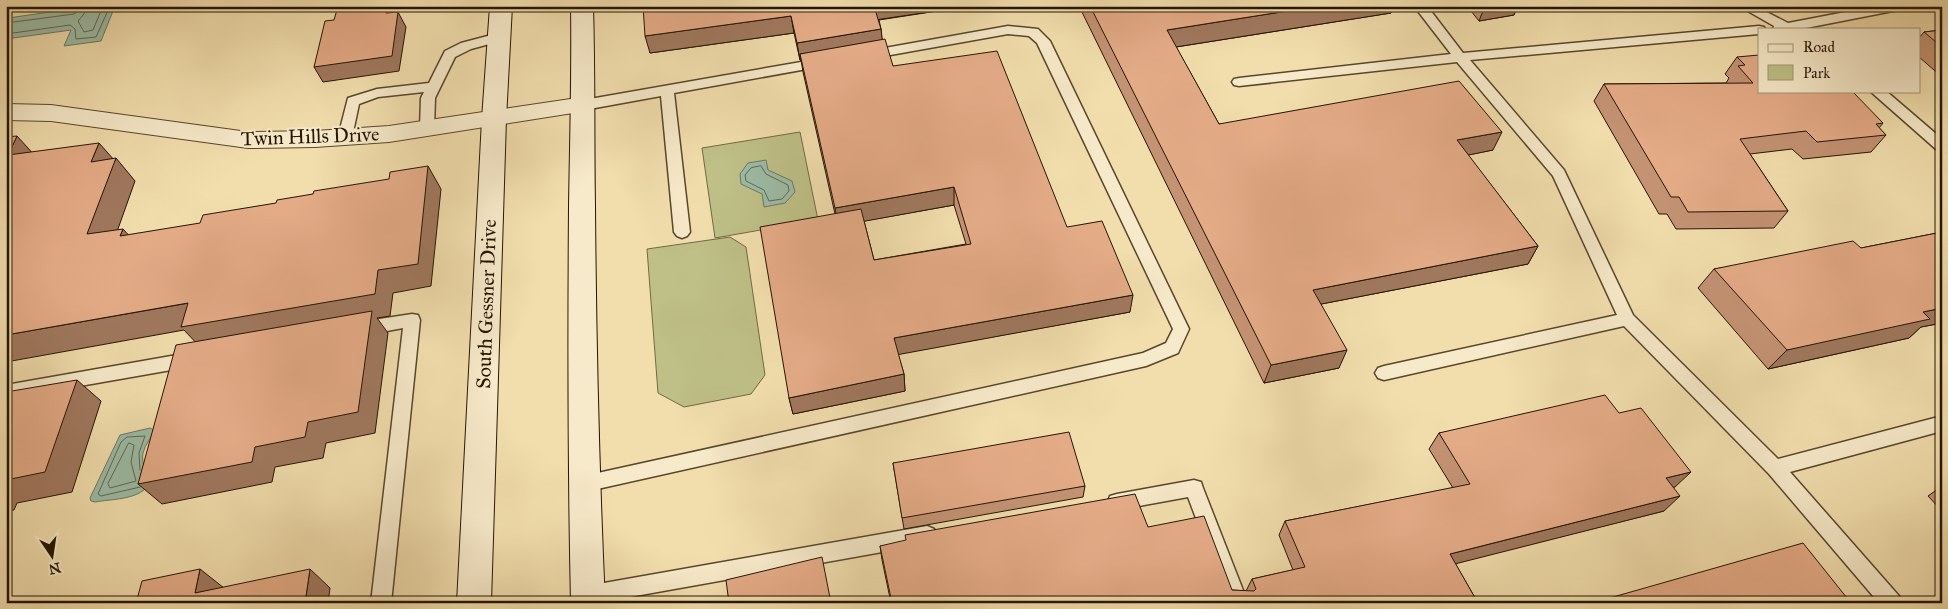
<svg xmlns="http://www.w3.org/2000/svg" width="1948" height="609" viewBox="0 0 1948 609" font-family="'IM FELL Great Primer',serif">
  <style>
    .green { fill: #bec087; stroke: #716a44 }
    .water { fill: #9cbca6; stroke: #6c7964 }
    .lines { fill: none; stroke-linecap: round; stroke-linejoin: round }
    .shore { stroke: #606853; stroke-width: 1 }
    .lane-casing { stroke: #58472b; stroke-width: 3 }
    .street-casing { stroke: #58472b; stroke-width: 2 }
    .secondary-casing { stroke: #241500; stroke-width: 2 }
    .lane { fill: #f7eaca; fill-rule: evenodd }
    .street { fill: #f7eaca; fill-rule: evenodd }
    .secondary { fill: #f7eaca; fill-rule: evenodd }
    .wall { fill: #c49374; stroke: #241500; fill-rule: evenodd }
    .shaded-wall { fill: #a0785e; stroke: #241500 }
    .building { fill: #e4ab87; stroke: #241500 }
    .labels { text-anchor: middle; stroke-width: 4; stroke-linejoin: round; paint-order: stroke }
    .street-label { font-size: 20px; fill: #241500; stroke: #f7eaca }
  </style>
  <rect width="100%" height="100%" fill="#f2dead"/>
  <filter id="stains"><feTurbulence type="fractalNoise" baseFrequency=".004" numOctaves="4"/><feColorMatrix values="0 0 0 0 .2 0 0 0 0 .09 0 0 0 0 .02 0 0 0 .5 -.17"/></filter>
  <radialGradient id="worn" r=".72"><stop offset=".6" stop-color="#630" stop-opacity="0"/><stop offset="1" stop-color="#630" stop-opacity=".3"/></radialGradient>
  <path class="green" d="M 800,132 L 818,220 L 715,238 L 702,148 Z
    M 730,237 L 746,247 L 765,375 L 751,394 L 684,407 L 658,393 L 647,249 Z"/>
  <path class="water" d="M 92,6 L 115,6 L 101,41 L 64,46 L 71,30 L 6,39 L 6,21 L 8,18 Z
    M 766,160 L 768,170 L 792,181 L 795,192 L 785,203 L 764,207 L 762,194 L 741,184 L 740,174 L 748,163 Z
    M 150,428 L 154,430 C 152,438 145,444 143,453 C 141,463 147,475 148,486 C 137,500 111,499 95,502 L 91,501 L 90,498 L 120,435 Z"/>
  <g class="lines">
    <path class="shore" d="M 86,6 L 84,14 L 78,21 L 84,32 L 93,30 L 103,6
      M 6,23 L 74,14 L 78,11 L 79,6
      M 6,34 L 70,25 L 75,29 L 76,39 L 96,37 L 110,6
      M 761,166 L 766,174 L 788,185 L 789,191 L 782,199 L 769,201 L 764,190 L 746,181 L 745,175 L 751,168 Z
      M 129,443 L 134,445 L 131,462 L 136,481 L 110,488 L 108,484 Z
      M 140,470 L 139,453 L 145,436 L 127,437 L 121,442 L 98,494 L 101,496 L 140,487"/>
    <defs>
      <path id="lane" d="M 1414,6 L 1427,6 L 1463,53 L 1759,26 L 1764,27 L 1765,29 L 1759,29 L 1759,34 L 1470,60 L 1564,170 L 1633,315 L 1778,459 L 1942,416 L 1942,431 L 1790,472 L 1899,596 L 1902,603 L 1879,603 L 1769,474 L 1624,326 L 1384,380 L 1378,378 L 1375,373 L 1378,368 L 1384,366 L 1617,315 L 1553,176 L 1457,62 L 1239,86 L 1234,85 L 1232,82 L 1234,79 L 1239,78 L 1451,54 Z
        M 1739,6 L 1755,6 L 1788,23 L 1877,6 L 1904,6 L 1898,10 L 1801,29 L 1773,29 L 1774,26 Z
        M 1008,26 L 1038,29 L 1050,41 L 1189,329 L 1178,353 L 1146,366 L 584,492 L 577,490 L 575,484 L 577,478 L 584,476 L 1143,353 L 1166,343 L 1173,329 L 1037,43 L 1029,36 L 1008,34 L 868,59 L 861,55 L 868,51 Z
        M 499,33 L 504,34 L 505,37 L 504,40 L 471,49 L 455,57 L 435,98 L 434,128 L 432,131 L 422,131 L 420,128 L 421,98 L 424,92 L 378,97 L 359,104 L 352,137 L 350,140 L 340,140 L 338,137 L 348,98 L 377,89 L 429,83 L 445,51 L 461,43 Z
        M 824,58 L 831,62 L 829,65 L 674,93 L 690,232 L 687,236 L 682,238 L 677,236 L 674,232 L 661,96 L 584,110 L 579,108 L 577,105 L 579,102 L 584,100 Z
        M 1870,91 L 1886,91 L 1942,139 L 1942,152 L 1937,150 Z
        M 412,314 L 418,315 L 420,320 L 391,603 L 371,603 L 403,328 L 360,336 L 354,334 L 352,329 L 354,324 L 360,322 Z
        M 194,352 L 200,354 L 202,359 L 200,364 L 194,366 L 6,399 L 6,385 Z
        M 1194,480 L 1201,482 L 1203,488 L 1248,603 L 1228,603 L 1188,497 L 1117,510 L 1110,508 L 1108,502 L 1110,496 L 1117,494 Z
        M 927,526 L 934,529 L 937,535 L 934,541 L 927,544 L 596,603 L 580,602 L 577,595 L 580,588 L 587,586 Z"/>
      <path id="street" d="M 584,97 L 592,100 L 596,105 L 592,110 L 389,142 L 315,147 L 248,148 L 51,121 L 6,120 L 6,104 L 51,105 L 248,132 L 315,131 L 389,126 Z"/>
      <path id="secondary" d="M 490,6 L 512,6 L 506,119 L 491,603 L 457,603 L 482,119 Z
        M 571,6 L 593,6 C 595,73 594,140 595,206 C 596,339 599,471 605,603 L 571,603 C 568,471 568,338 569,206 C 570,140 572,73 571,6 Z"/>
    </defs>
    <use href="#lane" class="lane-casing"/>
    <use href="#street" class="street-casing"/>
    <use href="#secondary" class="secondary-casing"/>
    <use href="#lane" class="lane"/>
    <use href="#street" class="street"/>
    <use href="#secondary" class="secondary"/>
  </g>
  <path class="wall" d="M 643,6 L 970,6 L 879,20 L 881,29 L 882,40 L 893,66 L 1067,227 L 1130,312 L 898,354 L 904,374 L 905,391 L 793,414 L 789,398 L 835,214 L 803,72 L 801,60 L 800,60 L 794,33 L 650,53 ZM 954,205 L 966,244 L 874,260 L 864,221 Z
    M 1079,6 L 1393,6 L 1391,13 L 1176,47 L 1219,124 L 1493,150 L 1468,155 L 1538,246 L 1528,264 L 1321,304 L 1339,368 L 1264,383 Z
    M 1467,6 L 1544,6 L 1516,10 L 1514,15 L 1479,21 Z
    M 1942,30 L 1942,77 L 1919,57 L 1919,38 L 1924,32 Z
    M 1737,57 L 1883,123 L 1879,128 L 1886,135 L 1871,152 L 1803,159 L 1792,149 L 1750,154 L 1788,211 L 1774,228 L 1676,229 L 1667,214 L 1659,214 L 1594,101 L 1604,84 L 1726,83 L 1729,78 L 1725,74 Z
    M 1942,232 L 1942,323 L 1921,327 L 1909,338 L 1768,369 L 1698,288 L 1714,269 L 1861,248 Z
    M 1619,413 L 1675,487 L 1673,487 L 1664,511 L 1455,563 L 1478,603 L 891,603 L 882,560 L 880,546 L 1148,527 L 1232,590 L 1246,591 L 1252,579 L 1293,570 L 1279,535 L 1285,521 L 1453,488 L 1429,449 L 1439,433 Z
    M 893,463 L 1085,486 L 1083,497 L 904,529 Z
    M 1942,486 L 1942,511 L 1928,496 Z"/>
  <path class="shaded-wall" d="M 387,6 L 397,6 L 393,28 L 386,13 Z
    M 874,6 L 970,6 L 875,20 Z
    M 1319,6 L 1393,6 L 1391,13 L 1163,49 L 1167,30 Z
    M 1485,6 L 1544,6 L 1516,10 L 1514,15 L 1479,21 Z
    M 398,12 L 406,27 L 399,71 L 323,82 L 314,67 Z
    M 791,16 L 794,33 L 650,53 L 645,36 Z
    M 881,29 L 883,46 L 800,54 L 801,60 L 800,60 L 797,43 Z
    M 1502,132 L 1493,150 L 1449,159 L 1457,140 Z
    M 17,136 L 38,159 L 8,155 Z
    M 99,143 L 115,161 L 116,158 L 135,181 L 108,257 L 87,234 L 91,162 Z
    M 428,166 L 441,189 L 431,286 L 393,293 L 390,316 L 377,318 L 388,333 L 375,433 L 326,443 L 323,458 L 275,467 L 272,482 L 162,504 L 138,484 L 202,349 L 184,330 L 6,362 L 6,335 L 378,270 Z
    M 954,187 L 954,205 L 838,226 L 835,208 Z
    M 123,229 L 143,251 L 120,236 Z
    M 1538,246 L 1528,264 L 1306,307 L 1313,290 Z
    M 1133,295 L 1130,312 L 896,355 L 894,338 Z
    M 1942,308 L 1942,323 L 1921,327 L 1909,338 L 1768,369 L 1787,350 L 1923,312 Z
    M 1347,350 L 1339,368 L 1264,383 L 1271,365 Z
    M 904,374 L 905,391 L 793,414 L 789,398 Z
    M 77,380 L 101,401 L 72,492 L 17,503 L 14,510 L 6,511 L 6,480 Z
    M 1691,472 L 1675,487 L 1651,493 L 1666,478 Z
    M 1680,496 L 1664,511 L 1439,568 L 1450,554 Z
    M 200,569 L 224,588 L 195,593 Z
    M 310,569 L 330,588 L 328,603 L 305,603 Z"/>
  <path class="building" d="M 338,6 L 387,6 L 386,13 L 398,12 L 392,56 L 314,67 L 325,21 L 334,20 Z
    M 643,6 L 874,6 L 881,29 L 797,43 L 791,16 L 645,36 Z
    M 1090,6 L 1319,6 L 1167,30 L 1219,124 L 1459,81 L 1502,132 L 1457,140 L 1538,246 L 1313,290 L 1347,350 L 1271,365 Z
    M 1942,30 L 1942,47 L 1924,32 Z
    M 885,39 L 893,66 L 997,51 L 1067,227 L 1102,221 L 1133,295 L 894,338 L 904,374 L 789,398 L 760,227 L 861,209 L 874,260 L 971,244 L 954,187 L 835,208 L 800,54 Z
    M 1759,55 L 1759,91 L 1852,91 L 1883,123 L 1876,124 L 1886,135 L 1817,142 L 1806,131 L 1740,139 L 1788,211 L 1688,212 L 1679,197 L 1671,197 L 1604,84 L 1753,83 L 1738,66 L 1745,65 L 1737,57 Z
    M 17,136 L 8,155 L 99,143 L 91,162 L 116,158 L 87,234 L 123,229 L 120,236 L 200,223 L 203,215 L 276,203 L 277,200 L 313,194 L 314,191 L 389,179 L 390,172 L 428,166 L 418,264 L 378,270 L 375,294 L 181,327 L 188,303 L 6,335 L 6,137 Z
    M 1942,232 L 1942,308 L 1923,312 L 1930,319 L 1787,350 L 1714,269 L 1853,241 L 1861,248 Z
    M 372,311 L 358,412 L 308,422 L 305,437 L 255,447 L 252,462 L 138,484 L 176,345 Z
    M 77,380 L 45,472 L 6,480 L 6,392 Z
    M 1605,395 L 1619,413 L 1641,408 L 1691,472 L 1666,478 L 1680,496 L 1450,554 L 1478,603 L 892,603 L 880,546 L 906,540 L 905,535 L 1135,494 L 1148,527 L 1204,516 L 1232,590 L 1254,591 L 1256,589 L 1252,579 L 1305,567 L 1285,521 L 1470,484 L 1439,433 Z
    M 1069,432 L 1085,486 L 902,518 L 893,463 Z
    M 1803,543 L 1851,603 L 1592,603 Z
    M 822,557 L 831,603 L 729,603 L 726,580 Z
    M 200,569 L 195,593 L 310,569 L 305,603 L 136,603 L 142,581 Z"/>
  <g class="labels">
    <g class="street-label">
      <text transform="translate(310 136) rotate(-2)" y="7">Twin Hills Drive</text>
      <text transform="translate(486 304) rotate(-88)" y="7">South Gessner Drive</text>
    </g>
  </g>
  <rect width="1948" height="609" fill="none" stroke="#f2dead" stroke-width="25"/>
  <rect x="8" y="8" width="1933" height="594" fill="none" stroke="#241500" stroke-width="2.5"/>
  <rect x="12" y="12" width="1923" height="584" fill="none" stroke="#241500"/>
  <rect x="1758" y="28" width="162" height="65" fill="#f7eaca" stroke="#a39579"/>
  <rect x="1768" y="44" width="25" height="8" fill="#f7eaca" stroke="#a39579"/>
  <text x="1803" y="52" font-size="15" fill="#241500">Road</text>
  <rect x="1768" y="65" width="25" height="15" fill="#bec087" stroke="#a39579"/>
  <text x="1803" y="78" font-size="15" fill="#241500">Park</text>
  <g transform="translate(52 556) rotate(167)" stroke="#f7eaca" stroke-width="4" paint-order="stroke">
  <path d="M0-4L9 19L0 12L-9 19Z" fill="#241500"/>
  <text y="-8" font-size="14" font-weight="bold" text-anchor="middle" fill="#241500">N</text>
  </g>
  <rect width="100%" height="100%" filter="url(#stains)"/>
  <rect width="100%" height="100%" fill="url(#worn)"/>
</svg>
